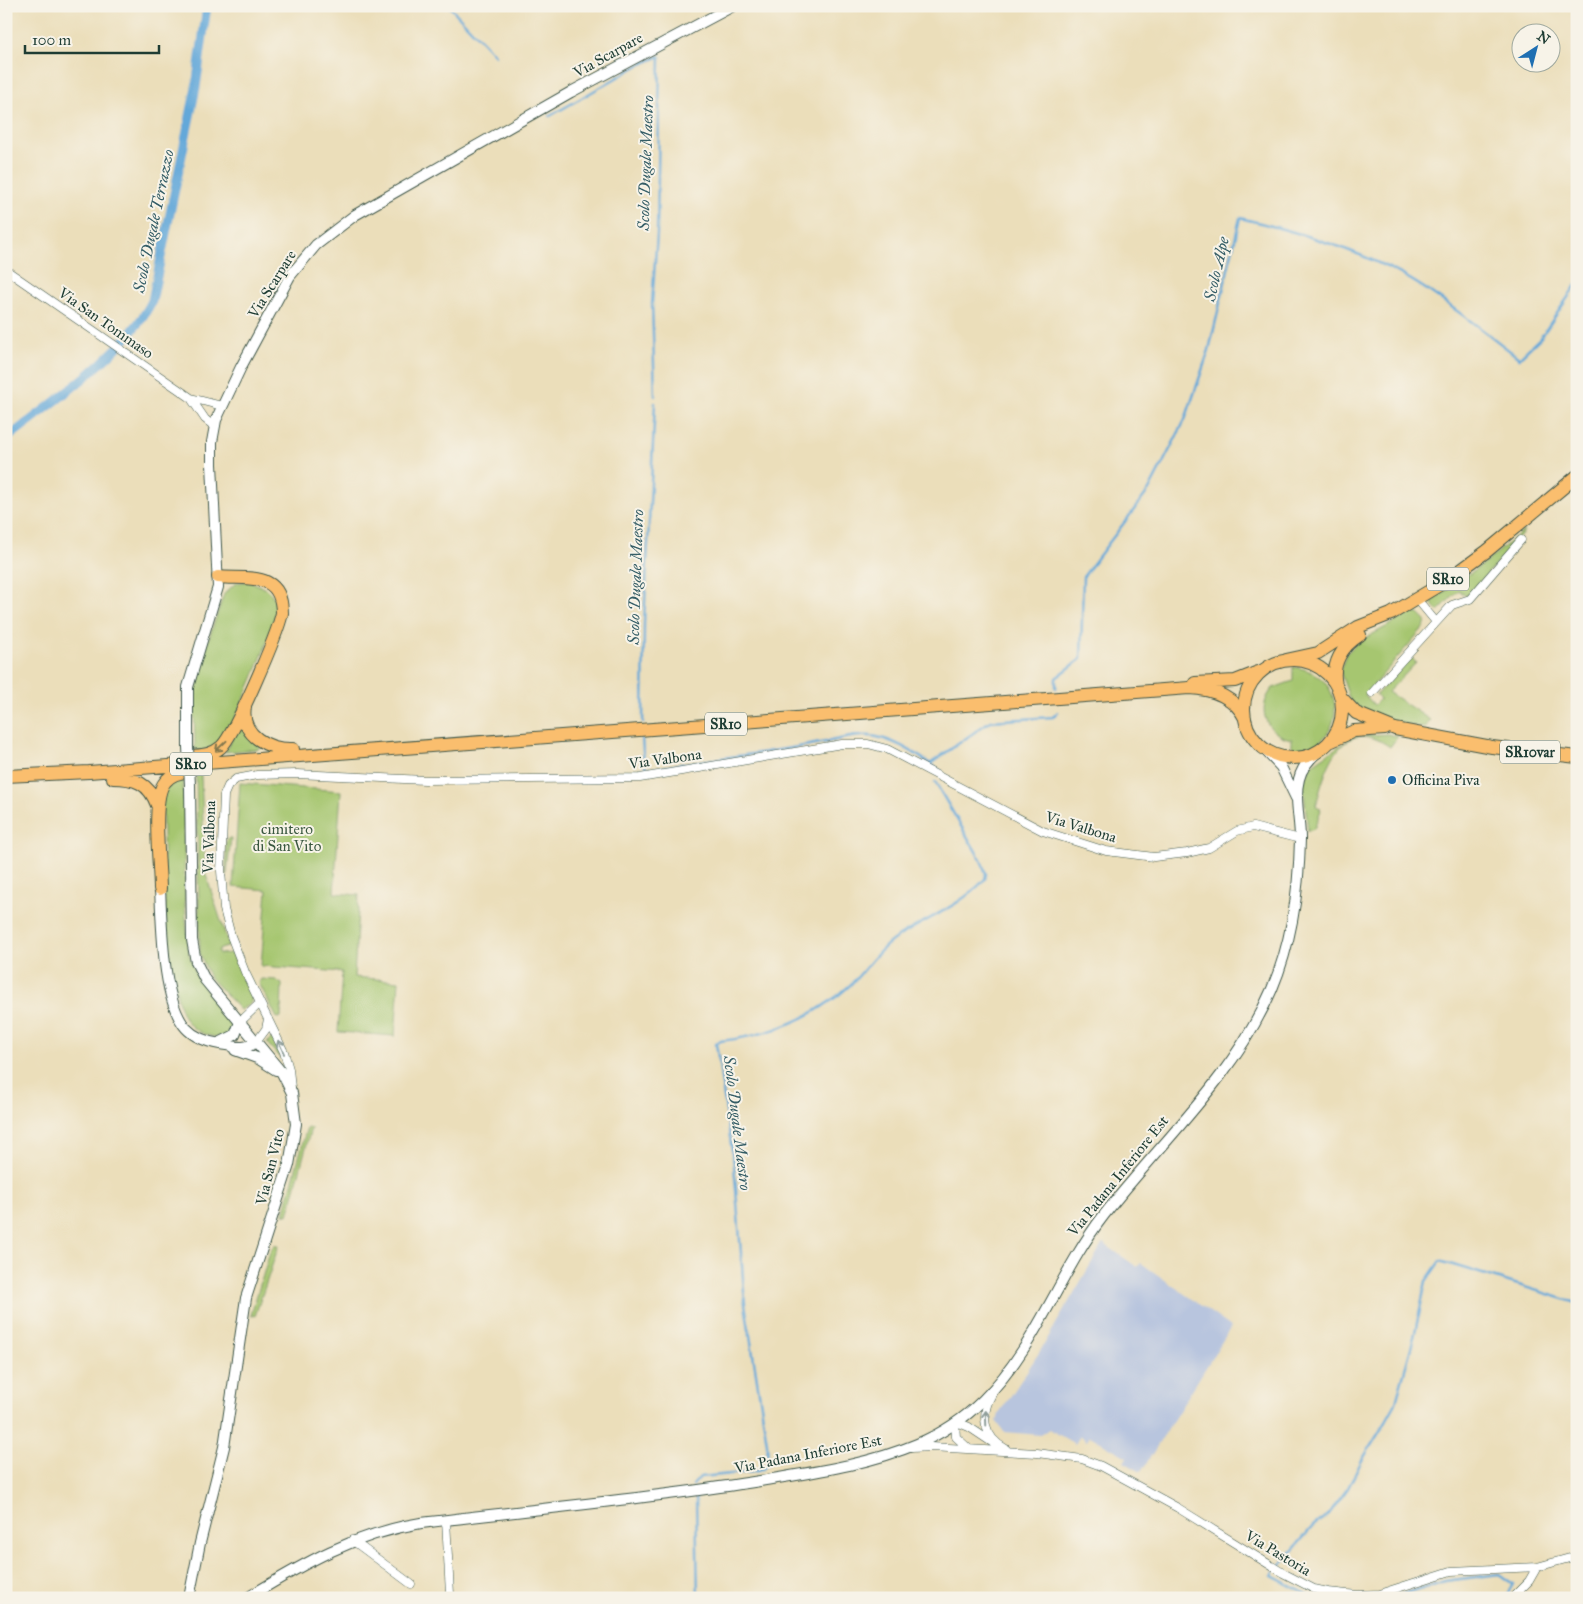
<svg xmlns="http://www.w3.org/2000/svg" width="1583" height="1604" viewBox="0 0 1583 1604" font-family="'IM FELL Great Primer',serif">
  <style>
    .industrial { fill: #b8c5de }
    .green { fill: #a6c66f; stroke: #628252 }
    .lines { fill: none; stroke-linecap: round; stroke-linejoin: round }
    .stream { stroke: #64a8d9; stroke-width: 2.5 }
    .canal { stroke: #64a8d9; stroke-width: 9 }
    .minor-casing { stroke: #3e5548; stroke-width: 9 }
    .tertiary-casing { stroke: #3e5548; stroke-width: 12 }
    .primary-casing { stroke: #3e5548; stroke-width: 14 }
    .minor { stroke: #fff; stroke-width: 8 }
    .tertiary { stroke: #fff; stroke-width: 10 }
    .primary { stroke: #fabe6e; stroke-width: 12 }
    .tertiary-bridge-casing { stroke: #3e5548; stroke-width: 12; stroke-linecap: butt }
    .tertiary-bridge { stroke: #fff; stroke-width: 10 }
    .oneway { stroke: #82774e }
    .oneway2 { stroke: #8f9e9a }
    .poi-dot { fill: #1f6fb2; stroke: #f7f3e8; stroke-width: 2 }
    .labels { text-anchor: middle; stroke-width: 4; stroke-linejoin: round; paint-order: stroke }
    .shield { fill: #f7f3e8; stroke: #60746a; stroke-width: 1 }
    .shield-label { font-size: 14px; font-weight: bold; fill: #1f3d34 }
    .street-label { font-size: 15px; fill: #1f3d34; stroke: #f7f3e8 }
    .poi-label { font-size: 15px; fill: #1f3d34; stroke: #f7f3e8; text-anchor: start }
    .park-label { font-size: 15px; fill: #3a5840; stroke: #f7f3e8 }
    .water-label { font-size: 16px; font-style: italic; fill: #345d66; stroke: #f7f3e8 }
  </style>
  <rect width="100%" height="100%" fill="#f7f3e8"/>
  <filter id="ink" filterUnits="userSpaceOnUse"><feTurbulence type="fractalNoise" baseFrequency=".02" numOctaves="2"/><feDisplacementMap in="SourceGraphic" scale="10" xChannelSelector="R" yChannelSelector="G"/><feConvolveMatrix kernelMatrix="1 2 1 2 8 2 1 2 1" color-interpolation-filters="sRGB"/></filter>
  <filter id="wash" filterUnits="userSpaceOnUse"><feTurbulence type="fractalNoise" baseFrequency=".0096" numOctaves="4" result="noise"/><feDisplacementMap in="SourceGraphic" scale="20" xChannelSelector="R" yChannelSelector="G"/><feGaussianBlur stdDeviation="1.12" result="paint"/><feColorMatrix in="noise" values="0 0 0 0 0 0 0 0 0 0 0 0 0 0 0 0 0 1.4 0 .05"/><feComposite in="paint" operator="in"/></filter>
  <g filter="url(#wash)">
    <rect width="100%" height="100%" fill="#ebdeba"/>
    <path class="industrial" d="M 1103,1243 L 1137,1267 L 1141,1263 L 1231,1327 L 1141,1472 L 1124,1462 L 1127,1457 L 1090,1436 L 1087,1441 L 1080,1436 L 1075,1444 L 1049,1429 L 1040,1435 L 1004,1432 L 997,1422 L 999,1414 L 1042,1348 Z"/>
    <path class="green" d="M 1523,531 L 1524,532 L 1467,597 L 1459,590 L 1438,611 L 1432,604 L 1434,599 L 1485,563 Z
      M 249,581 C 260,586 272,589 275,602 C 280,621 243,702 233,722 C 228,731 221,739 215,747 L 195,752 L 194,699 L 208,641 L 224,594 L 236,583 Z
      M 1412,613 L 1419,614 L 1426,621 L 1424,627 L 1365,695 L 1374,705 L 1380,699 L 1376,695 L 1410,658 L 1412,658 L 1416,663 L 1388,692 L 1430,720 L 1425,728 L 1383,720 L 1360,710 L 1350,700 L 1340,671 L 1346,654 L 1358,642 Z
      M 1293,667 C 1349,673 1349,747 1292,752 L 1292,739 C 1266,735 1255,709 1273,688 L 1293,681 Z
      M 240,724 L 261,746 L 259,749 L 225,752 Z
      M 1387,734 L 1398,736 L 1390,747 C 1342,713 1325,768 1316,806 L 1321,810 L 1314,829 L 1308,831 L 1303,783 L 1311,765 L 1354,736 Z
      M 196,775 L 201,775 L 205,872 L 229,946 L 218,950 L 219,954 L 232,953 L 252,999 L 250,1004 L 240,1010 L 210,978 L 200,954 Z
      M 183,776 L 185,906 L 189,954 L 198,979 L 233,1023 C 233,1046 201,1036 191,1026 C 184,1019 180,1009 178,999 C 161,936 165,866 162,801 L 166,785 Z
      M 240,783 L 341,791 L 334,893 L 359,895 L 354,977 L 399,981 L 395,1036 L 338,1032 L 342,972 L 261,966 L 267,890 L 233,887 Z
      M 229,838 L 231,838 L 226,880 L 226,842 Z
      M 261,979 L 276,980 L 282,984 L 281,1017 L 277,1018 L 259,983 Z
      M 272,1038 L 281,1057 L 280,1058 L 267,1043 Z
      M 307,1127 L 311,1128 L 288,1215 L 284,1214 Z
      M 274,1245 L 279,1245 L 255,1316 L 251,1315 L 270,1252 Z"/>
    <g class="lines">
      <path class="stream" d="M 449,6 L 495,55
        M 550,116 L 639,65 L 660,56 L 657,234 L 652,303 L 655,396
        M 1056,688 L 1056,678 L 1081,659 L 1083,577 L 1149,490 L 1185,420 L 1209,350 L 1240,218 C 1300,232 1368,252 1421,286 C 1455,308 1487,333 1519,358 L 1541,337 L 1577,284
        M 643,722 L 644,623 L 655,403
        M 642,739 L 644,763 L 647,769 L 655,769 C 710,758 765,754 820,743 C 840,740 856,733 877,737 C 900,742 921,757 940,771
        M 930,764 L 990,721 L 1053,717 L 1058,712
        M 693,1485 L 700,1477 L 753,1472 L 761,1470 L 768,1464 L 767,1443 L 745,1304 L 734,1164 L 716,1044 L 720,1041 C 769,1036 811,1020 848,987 C 864,972 875,953 893,940 C 923,920 961,906 985,879 L 986,874 L 981,860 L 935,782
        M 696,1498 L 698,1598
        M 1279,1567 L 1313,1526 L 1329,1514 L 1348,1488 L 1361,1462 L 1386,1421 L 1395,1405 L 1414,1337 L 1426,1281 L 1440,1261 L 1577,1303
        M 1274,1572 L 1272,1576 L 1314,1598
        M 1391,1598 L 1445,1581 L 1499,1574 L 1513,1584 L 1505,1598"/>
      <path class="canal" d="M 6,439 C 51,404 127,352 152,301 L 196,87 L 207,6"/>
    </g>
  </g>
  <g filter="url(#ink)">
    <g class="lines">
      <defs>
        <path id="minor" d="M 6,270 L 191,398 L 222,406
          M 192,400 L 205,419 L 215,427
          M 1417,599 L 1436,622
          M 1372,693 L 1452,605 L 1470,599 L 1521,540
          M 240,1022 L 260,1003
          M 257,1041 L 266,1029 L 268,1019
          M 291,1088 L 289,1069 L 284,1052 L 245,972 L 231,936 L 224,909 L 221,871 L 224,795 L 228,786 L 236,779 L 257,775 L 297,774 L 425,780 L 640,778 L 842,744 L 868,744 L 887,749 L 1043,831 L 1106,851 L 1154,857 L 1187,853 L 1209,848 L 1237,831 L 1253,827 L 1300,839
          M 992,1394 C 980,1415 983,1437 1006,1449
          M 957,1422 L 969,1427 L 996,1445
          M 955,1423 L 956,1437 L 968,1448
          M 912,1448 L 931,1447 L 1037,1453 L 1082,1459 L 1101,1466 L 1178,1508 L 1283,1573 L 1314,1589 L 1328,1592 L 1357,1595 L 1379,1594 L 1451,1571 L 1537,1567 L 1577,1556
          M 446,1520 L 450,1594
          M 352,1540 L 411,1584
          M 1512,1598 L 1529,1581 L 1537,1567"/>
        <path id="tertiary" d="M 188,747 L 188,687 L 218,587 L 212,464 L 212,442 L 216,420 L 241,367 L 290,276 L 316,245 L 355,215 L 571,92 L 733,6
          M 1264,749 L 1281,767 L 1296,798
          M 160,889 C 162,925 162,1001 186,1028 C 195,1038 208,1042 220,1044 C 233,1046 246,1051 257,1041
          M 219,1043 L 235,1035 L 240,1022
          M 235,1050 L 257,1058 L 276,1070
          M 189,1598 L 200,1543 L 224,1447 L 246,1298 L 289,1165 L 296,1124 L 292,1093 L 282,1073 L 205,980 L 196,962 L 192,940 L 190,785
          M 247,1598 C 304,1563 354,1534 421,1523 C 534,1509 648,1499 760,1481 C 813,1472 867,1465 917,1444 C 941,1434 965,1418 983,1400 C 1036,1348 1059,1273 1104,1215 C 1162,1141 1234,1077 1272,989 C 1292,942 1299,890 1300,839 C 1300,819 1294,798 1299,779 C 1302,767 1309,759 1318,752"/>
        <path id="primary" d="M1244 709a49 49 0 1 1 98 0a49 49 0 1 1-98 0Z
          M 1286,660 L 1318,653 L 1358,627 L 1391,614 L 1446,581 L 1487,551 L 1577,476
          M 1195,683 L 1235,681 L 1258,672
          M 1336,685 C 1331,664 1342,646 1360,635
          M 1340,696 L 1356,713 L 1395,729 L 1492,747 L 1577,757
          M 245,707 C 240,736 269,750 293,749
          M 1332,741 L 1354,731 L 1385,729
          M 191,756 C 202,755 212,755 221,747 C 234,736 278,633 282,613 C 282,570 246,580 218,577
          M 6,776 L 89,772 L 1189,688 C 1213,689 1234,696 1245,718
          M 113,778 C 135,778 149,783 157,805
          M 160,889 C 160,866 151,798 165,782 C 171,774 180,772 189,772"/>
      </defs>
      <use href="#minor" class="minor-casing"/>
      <use href="#tertiary" class="tertiary-casing"/>
      <use href="#primary" class="primary-casing"/>
      <use href="#minor" class="minor"/>
      <use href="#tertiary" class="tertiary"/>
      <use href="#primary" class="primary"/>
      <defs>
        <path id="tertiary-bridge" d="M 188,747 L 190,785"/>
      </defs>
      <use href="#tertiary-bridge" class="tertiary-bridge-casing"/>
      <use href="#tertiary-bridge" class="tertiary-bridge"/>
    </g>
    <defs><path id="oneway-shaft" d="M-6 0H5M1.5-3L5.5 0L1.5 3" fill="none" stroke-width="1.6" stroke-linecap="round" stroke-linejoin="round" transform="scale(1.25)"/></defs>
    <use class="oneway" href="#oneway-shaft" transform="translate(221 746) rotate(137)"/>
    <g class="oneway2">
      <use href="#oneway-shaft" transform="translate(281 1047) rotate(-114)"/>
      <use href="#oneway-shaft" transform="translate(986 1418) rotate(-92)"/>
    </g>
  </g>
  <circle class="poi-dot" cx="1392" cy="780" r="5"/>
  <g class="labels">
    <g class="shield">
      <rect x="1427" y="567.5" width="42" height="23" rx="4"/>
      <rect x="705" y="712.5" width="42" height="23" rx="4"/>
      <rect x="1500" y="740.5" width="60" height="23" rx="4"/>
      <rect x="170" y="752.5" width="42" height="23" rx="4"/>
    </g>
    <g class="shield-label">
      <text x="1448" y="584">SR10</text>
      <text x="726" y="729">SR10</text>
      <text x="1530" y="757">SR10var</text>
      <text x="191" y="769">SR10</text>
    </g>
    <g class="street-label">
      <text transform="translate(608 55) rotate(-29)" y="5">Via Scarpare</text>
      <text transform="translate(272 284) rotate(-58)" y="5">Via Scarpare</text>
      <text transform="translate(106 323) rotate(35)" y="5">Via San Tommaso</text>
      <text transform="translate(665 759) rotate(-8)" y="5">Via Valbona</text>
      <text transform="translate(1081 827) rotate(17)" y="5">Via Valbona</text>
      <text transform="translate(209 837) rotate(-88)" y="5">Via Valbona</text>
      <text transform="translate(270 1167) rotate(-76)" y="5">Via San Vito</text>
      <text transform="translate(1118 1176) rotate(-51)" y="5">Via Padana Inferiore Est</text>
      <text transform="translate(808 1454) rotate(-11)" y="5">Via Padana Inferiore Est</text>
      <text transform="translate(1278 1553) rotate(31)" y="5">Via Pastoria</text>
    </g>
    <g class="poi-label">
      <text x="1402" y="785">Officina Piva</text>
    </g>
    <g class="park-label">
      <text x="287" y="834">cimitero<tspan x="287" dy="17">di San Vito</tspan></text>
    </g>
    <g class="water-label">
      <text transform="translate(645 163) rotate(-88)" y="6">Scolo Dugale Maestro</text>
      <text transform="translate(153 221) rotate(-78)" y="6">Scolo Dugale Terrazzo</text>
      <text transform="translate(1216 269) rotate(-77)" y="6">Scolo Alpe</text>
      <text transform="translate(635 577) rotate(-88)" y="6">Scolo Dugale Maestro</text>
      <text transform="translate(738 1123) rotate(83)" y="6">Scolo Dugale Maestro</text>
    </g>
  </g>
  <rect width="1583" height="1604" fill="none" stroke="#f7f3e8" stroke-width="25"/>
  <g transform="translate(1536 48) rotate(36)"><circle r="24" fill="#f7f3e8" stroke="#a1aaa0"/>
  <path d="M0-4L9 19L0 12L-9 19Z" fill="#1f6fb2"/>
  <text y="-8" font-size="14" font-weight="bold" text-anchor="middle" fill="#1f3d34">N</text>
  </g>
  <path d="M25 45v8h134v-8" fill="none" stroke="#1f3d34" stroke-width="2.5"/>
  <text x="32" y="45" font-size="15" fill="#1f3d34" stroke="#f7f3e8" stroke-width="4" paint-order="stroke">100 m</text>
</svg>
